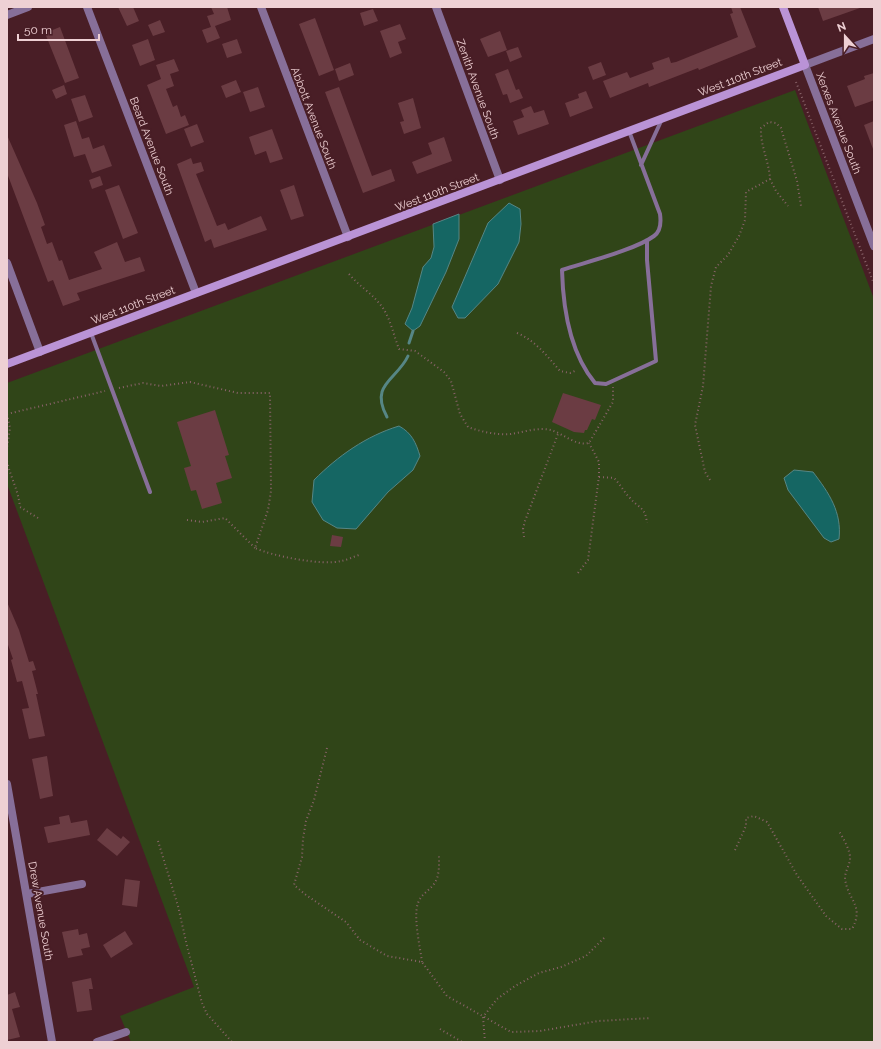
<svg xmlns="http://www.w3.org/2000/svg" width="881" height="1049" viewBox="0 0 881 1049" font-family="Raleway,sans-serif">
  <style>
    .green { fill: #304518 }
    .water { fill: #156663; stroke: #568685 }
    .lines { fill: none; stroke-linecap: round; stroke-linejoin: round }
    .stream { stroke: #568685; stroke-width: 3 }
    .building { fill: #6b3c43 }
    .path { stroke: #896369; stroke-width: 2; stroke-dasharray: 1 3; stroke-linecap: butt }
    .lane { stroke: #876f99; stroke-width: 4 }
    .street { stroke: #876f99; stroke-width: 8 }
    .secondary { stroke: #ba93d6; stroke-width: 8 }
    .labels { text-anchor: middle; stroke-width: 4; stroke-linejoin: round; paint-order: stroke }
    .street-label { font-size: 11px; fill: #eed0d4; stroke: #491e26 }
  </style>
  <rect width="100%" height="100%" fill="#491e26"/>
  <path class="green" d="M 795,90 L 874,299 L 874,1042 L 131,1042 L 120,1016 L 194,987 L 7,484 L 7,383 Z"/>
  <path class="water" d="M 509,203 L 520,209 L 521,224 L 519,242 L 498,284 L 465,318 L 458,318 L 452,307 L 488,223 Z
    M 459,214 L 459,239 L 446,272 L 420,326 L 413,331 L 405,324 L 412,308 L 423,267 L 431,258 L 434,247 L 433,224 Z
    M 399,426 C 412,433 416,443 420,456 L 413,470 L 388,492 L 356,529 L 337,528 L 323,520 L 312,502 L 314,480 C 338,456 366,436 399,426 Z
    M 794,470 L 813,472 C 829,493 842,512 839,539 L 831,542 L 824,538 L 788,490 L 784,478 Z"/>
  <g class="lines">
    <path class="stream" d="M 409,343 L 413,331
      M 387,417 C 369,384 397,380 408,356"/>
  </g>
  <path class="building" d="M 118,7 L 133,7 L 139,21 L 127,26 Z
    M 211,7 L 227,7 L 231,20 L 215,26 L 220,38 L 207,43 L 202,30 L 211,27 L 207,16 L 214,14 Z
    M 731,7 L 740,7 L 756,47 L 699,70 L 698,68 L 649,87 L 648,83 L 610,98 L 603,81 L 627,72 L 630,78 L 654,69 L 652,63 L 669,57 L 671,63 L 676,62 L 738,37 L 730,14 L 733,13 Z
    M 818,7 L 859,7 L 860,8 L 823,21 Z
    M 373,9 L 378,21 L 364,26 L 360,13 Z
    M 315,18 L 334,70 L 319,76 L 299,24 Z
    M 160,20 L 165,32 L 153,36 L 148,25 Z
    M 400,24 L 406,39 L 398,42 L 402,53 L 390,58 L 380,31 Z
    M 60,27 L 79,78 L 65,83 L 45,33 Z
    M 500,31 L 507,50 L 488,57 L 480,39 Z
    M 148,39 L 155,60 L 140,66 L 132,45 Z
    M 237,39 L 242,53 L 227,58 L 222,44 Z
    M 518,47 L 522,57 L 510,62 L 506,51 Z
    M 174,59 L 179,71 L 170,74 L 174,86 L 166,89 L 173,107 L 177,105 L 181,117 L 185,115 L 189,125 L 166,134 L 147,85 L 161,79 L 156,65 Z
    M 601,62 L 606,75 L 593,80 L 588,67 Z
    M 350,63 L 354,75 L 339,81 L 335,69 Z
    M 508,69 L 516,90 L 519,89 L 523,98 L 510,103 L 507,94 L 503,95 L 495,74 Z
    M 874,73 L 874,100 L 872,101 L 867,89 L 872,101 L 855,107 L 847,86 L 865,79 L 864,76 Z
    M 236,80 L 241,92 L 226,98 L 221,86 Z
    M 64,85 L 67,94 L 56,99 L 52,90 Z
    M 258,87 L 265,107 L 250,112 L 243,92 Z
    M 339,87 L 372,176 L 391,169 L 395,181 L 363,193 L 325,92 Z
    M 586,91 L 593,108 L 570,117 L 565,103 L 579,98 L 578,94 Z
    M 85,95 L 93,117 L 79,122 L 71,99 Z
    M 413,98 L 421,128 L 404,134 L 400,122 L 404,121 L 398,103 Z
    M 531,106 L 534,113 L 544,110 L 549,124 L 518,135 L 513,121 L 524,117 L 521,110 Z
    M 76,121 L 82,139 L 89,137 L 93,149 L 104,145 L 112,166 L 92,173 L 85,154 L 74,157 L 64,125 Z
    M 874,121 L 874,149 L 873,149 L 864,125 Z
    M 197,124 L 204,142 L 191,147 L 184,129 Z
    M 272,129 L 283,159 L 270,163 L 266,151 L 255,155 L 249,137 Z
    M 7,135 L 37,203 L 45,225 L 41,227 L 47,244 L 52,242 L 59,261 L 62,260 L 69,280 L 102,269 L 94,252 L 117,242 L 125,262 L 140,257 L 145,271 L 77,293 L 80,300 L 63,306 L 53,280 L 48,282 L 7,173 Z
    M 444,137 L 452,161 L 417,174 L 412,162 L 432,154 L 428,143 Z
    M 191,158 L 193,164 L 201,162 L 204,171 L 196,174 L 217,226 L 225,223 L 228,230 L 261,216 L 267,230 L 214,248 L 211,239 L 205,242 L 177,164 Z
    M 100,176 L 103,185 L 92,189 L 89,180 Z
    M 119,185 L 138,233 L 123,239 L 105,190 Z
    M 294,185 L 304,216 L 291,220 L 280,190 Z
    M 563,393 L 601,405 L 595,420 L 592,419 L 587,430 L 585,430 L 584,433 L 574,432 L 552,422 Z
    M 215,410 L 229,455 L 225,456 L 232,478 L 216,483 L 222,503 L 202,509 L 196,490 L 191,491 L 184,468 L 191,466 L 177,422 Z
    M 332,535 L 343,537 L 341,547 L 330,546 Z
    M 7,602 L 19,630 L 29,662 L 33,661 L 36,670 L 32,671 L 38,694 L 36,694 L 45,736 L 29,739 L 22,709 L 29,708 L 22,681 L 17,682 L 11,660 L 13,659 L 7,642 Z
    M 47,756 L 53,796 L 40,799 L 32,759 Z
    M 69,815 L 71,823 L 87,820 L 90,835 L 48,843 L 44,827 L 60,824 L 59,817 Z
    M 107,828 L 121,839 L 123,836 L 130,842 L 117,856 L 97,840 Z
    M 125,879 L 140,881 L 137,907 L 122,905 Z
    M 78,929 L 79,935 L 87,933 L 90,947 L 81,949 L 83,955 L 68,958 L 62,932 Z
    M 125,931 L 133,944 L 111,958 L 103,945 Z
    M 91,978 L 93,989 L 89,989 L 92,1010 L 77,1012 L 72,982 Z
    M 15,992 L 20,1007 L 12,1009 L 20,1037 L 7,1040 L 7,995 Z"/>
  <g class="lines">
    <path class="path" d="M 796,82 L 874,284
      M 770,179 L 776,191 L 788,206
      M 349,274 C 359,286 370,292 379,303 C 390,315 393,334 399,349 L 415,351 L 444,372 L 451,381 L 460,414 L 468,427 C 481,432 497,435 511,434 C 524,432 538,427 551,430 C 564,434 575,446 589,443 L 613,402 L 613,387
      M 517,333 C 536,341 547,356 560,371 L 570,373 L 577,370
      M 119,388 L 143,383 L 161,386 L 190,382 L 238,393 L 270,393 L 271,491 L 268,510 L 255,548 C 272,556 323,566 341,561 C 347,560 353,557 359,555
      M 7,414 L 105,391
      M 7,414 L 10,428 L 7,448
      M 7,461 C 11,479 18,489 20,507 L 38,518
      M 599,477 L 614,478 C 620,484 624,492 630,498 C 639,509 645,506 647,523
      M 710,480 L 705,472 L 695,425 L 703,386 L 711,286 L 716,267 L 728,255 L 739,236 L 745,220 L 746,192 L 770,179 C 769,161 760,145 761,128 L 769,122 L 776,123 L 781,128 L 797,181 L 801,206
      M 187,520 L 202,522 L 225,518 L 255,548
      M 524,537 L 523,529 L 525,521 L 558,434
      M 578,573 L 588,560 L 599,476 L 599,462 L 589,443
      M 327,748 L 314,800 L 306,821 L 303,839 L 302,857 L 294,885 L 306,895 L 346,922 L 360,940 L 387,956 L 422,962 L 447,996 L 511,1032 L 540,1031 L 598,1021 L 651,1018
      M 158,841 L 178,906 L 187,946 L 202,1003 L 207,1014 L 232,1042
      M 735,850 L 746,826 L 746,818 L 754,816 L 767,822 L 797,875 L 826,916 L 842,929 L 852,929 C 865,905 847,900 845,878 C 845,872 849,866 850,860 C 851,851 843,838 839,831
      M 422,962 C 420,946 413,917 418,903 C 421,894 429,891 434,884 C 440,876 439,863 439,854
      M 440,1029 L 462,1042
      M 485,1042 L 483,1017 L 497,999 L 515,986 L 539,973 L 561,967 L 586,956 L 606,936"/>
    <path class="lane" d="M 629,131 L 660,214 C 661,221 661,231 654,236 C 635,250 586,262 562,270 C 563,308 570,353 595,383 L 606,384 L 656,361 L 647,260 L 647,240
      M 641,165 L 662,119
      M 91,333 L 150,492"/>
    <path class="street" d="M 87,7 L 196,293
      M 261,7 L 348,237
      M 436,7 L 500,180
      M 7,15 L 28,7
      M 874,39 L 805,65 L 874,246
      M 7,263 L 40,352
      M 7,784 L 52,1042
      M 27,894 L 82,884
      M 97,1042 L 126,1032"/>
    <path class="secondary" d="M 7,364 L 805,65 L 783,7"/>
  </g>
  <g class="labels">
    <g class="street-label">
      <text transform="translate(740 77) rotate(-21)" y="4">West 110th Street</text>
      <text transform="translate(478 89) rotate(70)" y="4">Zenith Avenue South</text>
      <text transform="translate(314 118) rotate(69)" y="4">Abbott Avenue South</text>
      <text transform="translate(839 123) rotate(69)" y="4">Xerxes Avenue South</text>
      <text transform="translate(152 146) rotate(69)" y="4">Beard Avenue South</text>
      <text transform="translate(437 192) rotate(-21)" y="4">West 110th Street</text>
      <text transform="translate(133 305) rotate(-21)" y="4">West 110th Street</text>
      <text transform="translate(41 911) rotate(80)" y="4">Drew Avenue South</text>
    </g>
  </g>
  <rect width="881" height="1049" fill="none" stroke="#eed0d4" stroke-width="16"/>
  <g transform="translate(845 36) rotate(339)" stroke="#491e26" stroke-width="3" paint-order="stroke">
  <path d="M0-3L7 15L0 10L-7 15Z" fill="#eed0d4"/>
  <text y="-6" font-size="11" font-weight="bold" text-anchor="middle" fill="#eed0d4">N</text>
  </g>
  <path d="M18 34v6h81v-6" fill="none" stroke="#eed0d4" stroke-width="2"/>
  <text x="24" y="34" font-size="12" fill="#eed0d4" stroke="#491e26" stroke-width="3" paint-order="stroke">50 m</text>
</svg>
